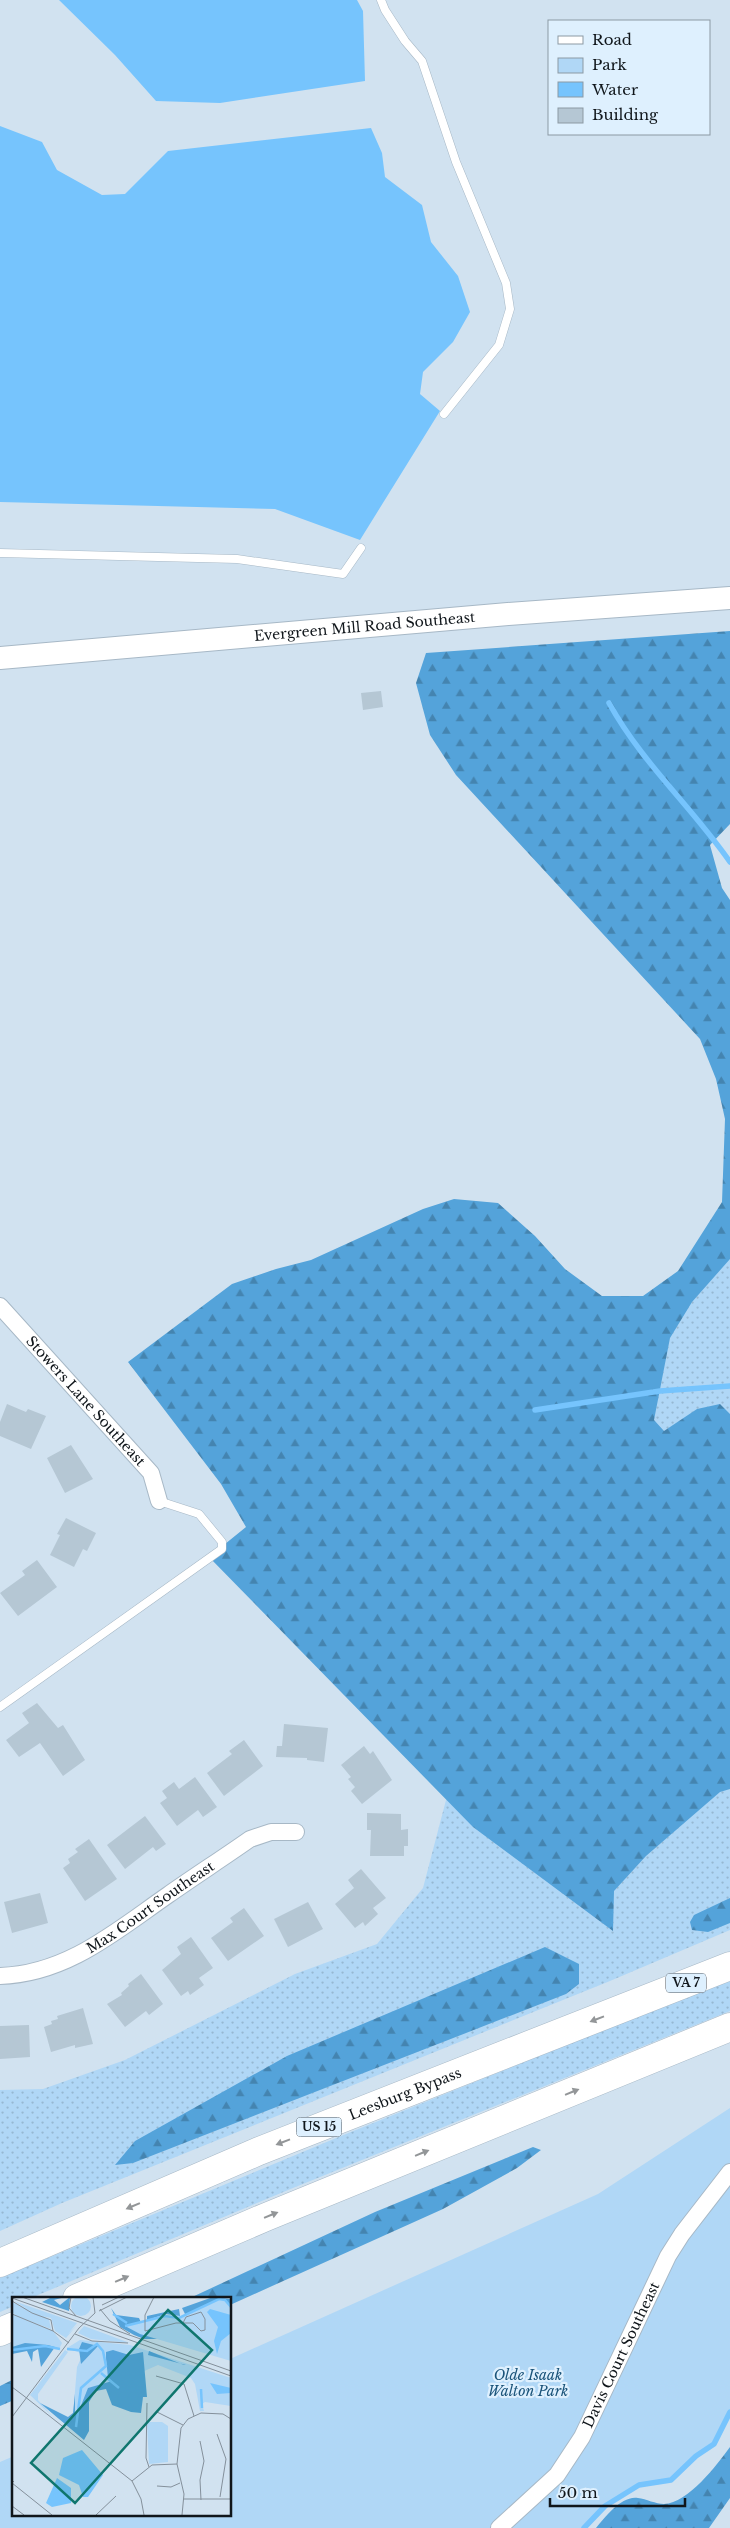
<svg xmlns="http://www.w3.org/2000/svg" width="730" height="2528" viewBox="0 0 730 2528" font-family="'Libre Baskerville',serif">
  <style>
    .grass { fill: url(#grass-dots) }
    .forest { fill: url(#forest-firs) }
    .green { fill: #b0d7f6 }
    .water { fill: #76c4fd }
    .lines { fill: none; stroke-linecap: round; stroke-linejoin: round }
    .stream { stroke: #76c4fd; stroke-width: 5.5 }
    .building { fill: #b5c7d4 }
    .lane-casing { stroke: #a7b8c6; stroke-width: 9 }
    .street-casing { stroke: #a7b8c6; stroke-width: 18 }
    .secondary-casing { stroke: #a7b8c6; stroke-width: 24 }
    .highway-casing { stroke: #a7b8c6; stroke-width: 29 }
    .lane { stroke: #fff; stroke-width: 8 }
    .street { stroke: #fff; stroke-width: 16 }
    .secondary { stroke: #fff; stroke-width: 22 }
    .highway { stroke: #fff; stroke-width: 28 }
    .oneway { fill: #939698 }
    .labels { text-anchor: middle; stroke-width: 4.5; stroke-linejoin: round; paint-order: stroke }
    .shield { fill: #def0fe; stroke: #4e575f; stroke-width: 1 }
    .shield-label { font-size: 12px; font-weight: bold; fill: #10161b }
    .street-label { font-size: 14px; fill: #10161b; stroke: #def0fe }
    .park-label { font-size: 14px; font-style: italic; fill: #1b547a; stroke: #def0fe }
    .inset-river { fill: none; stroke: #76c4fd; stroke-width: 2.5 }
    .inset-road { fill: none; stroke: #84909b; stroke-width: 1 }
    .view { fill: #0f766e; fill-opacity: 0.15; stroke: #0f766e; stroke-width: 2.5 }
    .inset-edge { fill: none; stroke: #10161b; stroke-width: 2.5 }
  </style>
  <defs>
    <pattern id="grass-dots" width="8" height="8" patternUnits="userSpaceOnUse" patternTransform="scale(1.25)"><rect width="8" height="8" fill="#b0d7f6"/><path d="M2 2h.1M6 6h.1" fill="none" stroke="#96b8d2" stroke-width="1.8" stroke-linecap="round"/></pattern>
    <pattern id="forest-firs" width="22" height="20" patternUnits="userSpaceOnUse" patternTransform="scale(1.25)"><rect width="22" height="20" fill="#54a3da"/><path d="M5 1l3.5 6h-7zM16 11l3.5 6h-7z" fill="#4484b0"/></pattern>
  </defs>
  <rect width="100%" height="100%" fill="#d1e2f0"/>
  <path class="grass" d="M 730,1229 L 730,1930 L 610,1981 L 62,2203 L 0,2231 L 0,2090 L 43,2089 L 125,2060 L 295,1974 L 377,1944 L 423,1888 L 446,1800 L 644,1330 Z
    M 730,1979 L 730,2011 L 293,2188 L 31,2298 L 14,2298 L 14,2306 L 0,2312 L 0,2278 L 341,2136 Z"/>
  <path class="forest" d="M 730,631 L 730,824 L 710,845 L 722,888 L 730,900 L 730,1259 L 692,1302 L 670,1338 L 654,1420 L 664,1431 L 697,1409 L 720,1404 L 730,1414 L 730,1789 L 720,1792 L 646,1856 L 614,1891 L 613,1931 L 473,1827 L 209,1557 L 246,1527 L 221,1484 L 128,1362 L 232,1284 L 276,1269 L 311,1260 L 423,1209 L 454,1199 L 498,1203 L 535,1236 L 565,1269 L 602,1296 L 643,1296 L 678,1271 L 722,1202 L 725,1119 L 716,1079 L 700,1039 L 456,775 L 430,735 L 416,683 L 426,653 Z
    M 730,1898 L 730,1923 L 708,1932 L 692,1930 L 690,1922 L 694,1915 Z
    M 545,1947 L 579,1964 L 579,1984 L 566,1994 L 133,2163 L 115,2165 L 135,2141 L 287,2056 Z
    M 533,2147 L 541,2150 L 517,2168 L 443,2209 L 230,2305 L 230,2298 L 190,2298 L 375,2212 Z
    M 14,2379 L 14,2400 L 0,2406 L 0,2386 Z
    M 730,2447 L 730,2498 L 709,2528 L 596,2528 C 605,2517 622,2495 638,2498 C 646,2499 656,2504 664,2504 C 688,2503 717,2465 730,2447 Z"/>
  <path class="green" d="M 730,2108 L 730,2412 L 714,2444 L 696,2456 L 671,2480 L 639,2485 L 605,2506 L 584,2528 L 0,2528 L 0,2462 L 14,2456 L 14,2514 L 230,2514 L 230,2359 L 598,2194 Z"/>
  <path class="water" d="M 59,0 L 357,0 L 363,11 L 365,81 L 220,103 L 156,101 L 115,55 Z
    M 0,126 L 42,142 L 57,170 L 102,195 L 125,194 L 168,151 L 371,128 L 382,153 L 385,177 L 422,205 L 431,242 L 458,276 L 470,312 L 453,342 L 423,372 L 420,394 L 440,411 L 360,540 L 275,509 L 0,502 Z"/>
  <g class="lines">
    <path class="stream" d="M 609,703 C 642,763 691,806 730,862
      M 535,1410 L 660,1391 L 730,1386
      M 584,2528 L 605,2506 L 639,2485 L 671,2480 L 696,2456 L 714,2444 L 730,2412"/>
  </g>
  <path class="building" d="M 381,691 L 383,707 L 363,710 L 361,693 Z
    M 7,1404 L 26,1412 L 28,1409 L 46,1416 L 31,1449 L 0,1436 L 0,1422 Z
    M 71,1445 L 93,1479 L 65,1493 L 47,1458 Z
    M 66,1518 L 96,1533 L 87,1551 L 83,1549 L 74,1567 L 50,1555 L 60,1535 L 57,1534 Z
    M 37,1560 L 57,1587 L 18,1616 L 0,1593 L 25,1575 L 22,1571 Z
    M 37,1703 L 58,1728 L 63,1725 L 85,1760 L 63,1776 L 40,1743 L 19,1757 L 6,1740 L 29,1723 L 22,1713 Z
    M 284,1724 L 328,1728 L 324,1762 L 307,1760 L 307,1758 L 276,1757 L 277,1746 L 282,1746 Z
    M 244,1740 L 263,1766 L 224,1796 L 207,1773 L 232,1754 L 229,1751 Z
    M 364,1746 L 370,1754 L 373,1751 L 392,1780 L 362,1804 L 351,1791 L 355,1787 L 348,1779 L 351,1777 L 341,1765 Z
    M 195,1777 L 217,1807 L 203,1817 L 198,1810 L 177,1826 L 160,1803 L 167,1798 L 162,1791 L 174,1782 L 179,1789 Z
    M 367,1813 L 401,1814 L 401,1830 L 408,1829 L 408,1846 L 404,1846 L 404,1856 L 370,1856 L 371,1830 L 367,1830 Z
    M 145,1816 L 166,1844 L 156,1851 L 153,1847 L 125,1869 L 107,1845 Z
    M 89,1839 L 117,1879 L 85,1901 L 63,1868 L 70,1863 L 68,1859 L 78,1852 L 75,1849 Z
    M 361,1869 L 386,1898 L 373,1908 L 378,1914 L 365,1926 L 363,1922 L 355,1928 L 335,1904 L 354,1888 L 348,1880 Z
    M 40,1893 L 48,1923 L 12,1933 L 4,1902 Z
    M 308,1902 L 323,1929 L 288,1947 L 274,1919 Z
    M 244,1908 L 264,1936 L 228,1961 L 211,1938 L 233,1922 L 230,1918 Z
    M 191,1937 L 213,1968 L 199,1978 L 204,1985 L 190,1995 L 188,1991 L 181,1996 L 162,1970 L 181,1954 L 177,1947 Z
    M 141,1974 L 163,2004 L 149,2015 L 146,2011 L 125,2027 L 107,2004 L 122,1995 L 121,1993 L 129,1986 L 128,1984 Z
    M 83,2008 L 93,2044 L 75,2048 L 75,2045 L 51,2052 L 44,2027 L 52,2024 L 51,2021 L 58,2019 L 57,2016 Z
    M 29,2025 L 30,2057 L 0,2059 L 0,2026 Z"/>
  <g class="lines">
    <defs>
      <path id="lane" d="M 381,0 L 385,10 L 405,41 L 422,61 L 456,162 L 506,283 L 510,309 L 499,345 L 444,414
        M 0,553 L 237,559 L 343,574 L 361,548
        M 0,1707 L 222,1549 L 222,1542 L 199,1514 L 159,1501"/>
      <g id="street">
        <path id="s1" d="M 0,1306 L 151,1473 L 159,1501"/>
        <path id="s2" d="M 0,1976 C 67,1974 116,1931 168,1895 C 195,1876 223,1858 250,1839 L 271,1832 L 296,1832"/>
        <path id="s3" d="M 499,2528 L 557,2475 L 582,2437 L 668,2256 L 682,2234 L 730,2172"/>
      </g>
      <g id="secondary">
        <path id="s4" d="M 0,658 L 508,614 L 730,598"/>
      </g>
      <g id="highway">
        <path id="s5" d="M 0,2263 L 259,2151 L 730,1966"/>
        <path d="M 77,2298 L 266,2217 L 730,2027"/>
        <path d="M 0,2332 L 14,2326"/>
      </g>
    </defs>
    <use href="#lane" class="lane-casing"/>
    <use href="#street" class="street-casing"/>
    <use href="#secondary" class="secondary-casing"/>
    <use href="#highway" class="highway-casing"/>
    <use href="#lane" class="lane"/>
    <use href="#street" class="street"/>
    <use href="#secondary" class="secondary"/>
    <use href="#highway" class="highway"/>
  </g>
  <defs><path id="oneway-solid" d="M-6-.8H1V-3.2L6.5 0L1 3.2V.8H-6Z" transform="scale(1.25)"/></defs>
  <g class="oneway">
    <use href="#oneway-solid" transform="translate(597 2019) rotate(159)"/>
    <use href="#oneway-solid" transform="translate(572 2092) rotate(-22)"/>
    <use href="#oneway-solid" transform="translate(283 2142) rotate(159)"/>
    <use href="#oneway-solid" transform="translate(422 2153) rotate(-22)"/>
    <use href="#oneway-solid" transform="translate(133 2206) rotate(157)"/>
    <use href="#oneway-solid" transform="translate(271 2215) rotate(-22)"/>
    <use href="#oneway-solid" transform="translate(122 2279) rotate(-23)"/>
  </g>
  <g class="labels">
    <g class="shield">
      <rect x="666" y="1973.5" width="40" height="19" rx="4"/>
      <rect x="296.5" y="2117.5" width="45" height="19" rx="4"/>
    </g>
    <g class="shield-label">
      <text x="686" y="1987">VA 7</text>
      <text x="319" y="2131">US 15</text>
    </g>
    <g class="street-label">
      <text dy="5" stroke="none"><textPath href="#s4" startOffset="366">Evergreen Mill Road Southeast</textPath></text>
      <text dy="5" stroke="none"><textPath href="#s1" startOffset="128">Stowers Lane Southeast</textPath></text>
      <text dy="5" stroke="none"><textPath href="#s2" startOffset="168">Max Court Southeast</textPath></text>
      <text dy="5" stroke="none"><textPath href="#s5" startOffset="439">Leesburg Bypass</textPath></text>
      <text dy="5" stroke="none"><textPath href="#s3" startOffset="215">Davis Court Southeast</textPath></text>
    </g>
    <g class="park-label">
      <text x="528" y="2380">Olde Isaak<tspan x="528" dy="16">Walton Park</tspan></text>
    </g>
  </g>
  <g transform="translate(12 2297)">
    <rect width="219" height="219" fill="#d1e2f0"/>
    <path d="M59 9a10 10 0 1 1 20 0a10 10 0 1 1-20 0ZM 2,4 L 65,26 L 56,37 L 65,28 L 54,41 L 43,34 L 39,21 L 25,18 ZM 0,5 L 37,22 L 39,32 L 4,19 L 0,15 ZM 0,17 L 41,34 L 50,46 L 47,52 L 0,53 ZM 72,29 L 118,46 L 79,42 L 66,36 ZM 68,43 L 118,48 L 219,81 L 219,109 L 193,105 L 190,107 L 192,114 L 188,114 L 183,87 L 179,81 L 146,68 L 96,90 L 81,92 L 68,118 L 61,118 L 65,70 L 71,57 L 55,51 ZM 53,53 L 56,55 L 26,97 L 26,103 L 40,119 L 18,98 Z" fill="#b0d7f6"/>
    <path d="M 40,0 L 53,0 L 42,3 L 48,8 L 58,0 L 57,14 L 30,5 ZM 201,0 L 219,2 L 219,18 L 174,19 L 170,11 ZM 99,11 L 104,18 L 127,21 L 135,39 L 137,37 L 155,42 L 132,42 L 122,38 L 108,30 ZM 167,12 L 168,19 L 154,17 L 135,23 L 135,19 ZM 70,45 L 86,49 L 69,67 L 67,52 ZM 13,46 L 36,48 L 43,50 L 29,70 L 26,52 L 21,55 L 20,65 L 15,54 L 0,57 L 0,50 ZM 101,53 L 117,58 L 131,55 L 135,100 L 131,100 L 129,116 L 119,115 L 100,108 L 94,92 L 84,94 L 77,105 L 77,134 L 72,143 L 28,106 L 56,120 L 61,116 L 63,97 L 63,116 L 66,116 L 76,91 L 100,84 L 96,81 L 94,61 L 94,55 ZM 137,54 L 172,68 L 174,68 L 136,58 Z" fill="#54a3da"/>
    <path d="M 207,2 L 213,3 L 219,10 L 219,64 L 128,37 L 113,29 L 153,19 L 167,21 ZM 135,125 L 150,125 L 156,129 L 156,165 L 137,167 Z" fill="#b0d7f6"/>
    <path d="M 198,12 L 219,18 L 219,36 L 209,44 L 205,57 L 202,44 L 206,30 L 195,15 ZM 198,86 L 219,91 L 219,96 L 205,97 ZM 70,153 L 91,178 L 76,200 L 71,200 L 67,188 L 47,178 L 51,161 ZM 45,181 L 59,191 L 59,206 L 40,210 L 34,206 Z" fill="#76c4fd"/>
    <path class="inset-river" d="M 101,17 L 115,26M 113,29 L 153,19 L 167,21 L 207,2 L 213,3 L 219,10M 55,52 L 75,54 L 85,47 L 91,54 L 94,69 L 69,91 L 64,130M 0,53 L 33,49 L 48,52M 89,76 L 107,91M 189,92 L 190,111"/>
    <path class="inset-road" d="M 10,0 L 219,74M 59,0 L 57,11 L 64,19M 142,0 L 133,18 L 133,34 L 164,26 L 181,26 L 189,34 L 193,33 L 193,22 L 189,15 L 174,20 L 171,26M 0,1 L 219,79M 0,4 L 20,16 L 39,23 L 41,34 L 57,46M 90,8 L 107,0M 88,12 L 98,24 L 118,37M 87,14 L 115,0M 0,17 L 41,34M 63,37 L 80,44 L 116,46M 144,79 L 172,87 L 182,119M 0,90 L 12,99M 12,99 L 120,184 L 129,202 L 132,218M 135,106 L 134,161 L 137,170M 145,115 L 171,128M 0,120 L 67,31 L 83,16 L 81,0M 205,137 L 214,162 L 208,200M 188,144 L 192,164 L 188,183 L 189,203M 2,184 L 0,186 L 40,218M 120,184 L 140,168 L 165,167M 145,189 L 159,190 L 168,186M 172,202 L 219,202M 0,209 L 12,218M 84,218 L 104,199M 170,218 L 172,197 L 165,167 L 169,131 L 176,122 L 189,116 L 211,117 L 219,122"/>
    <path class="view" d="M 156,13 L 200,53 L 63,206 L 19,166 Z"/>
    <rect width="219" height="219" class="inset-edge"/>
  </g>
  <rect x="548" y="20" width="162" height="115" fill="#def0fe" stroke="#8c99a3"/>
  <rect x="558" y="36" width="25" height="8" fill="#ffffff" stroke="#8c99a3"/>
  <text x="592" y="45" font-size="15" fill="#10161b">Road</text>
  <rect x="558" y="58" width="25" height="15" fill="#b0d7f6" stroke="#8c99a3"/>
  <text x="592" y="70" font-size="15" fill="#10161b">Park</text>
  <rect x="558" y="82" width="25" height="15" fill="#76c4fd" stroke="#8c99a3"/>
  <text x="592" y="95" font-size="15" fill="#10161b">Water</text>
  <rect x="558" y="108" width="25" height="15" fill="#b5c7d4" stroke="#8c99a3"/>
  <text x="592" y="120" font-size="15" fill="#10161b">Building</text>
  <path d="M550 2498v8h135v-8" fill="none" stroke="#10161b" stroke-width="2.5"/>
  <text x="558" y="2498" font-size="15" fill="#10161b" stroke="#def0fe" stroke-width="4" paint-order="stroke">50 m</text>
</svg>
